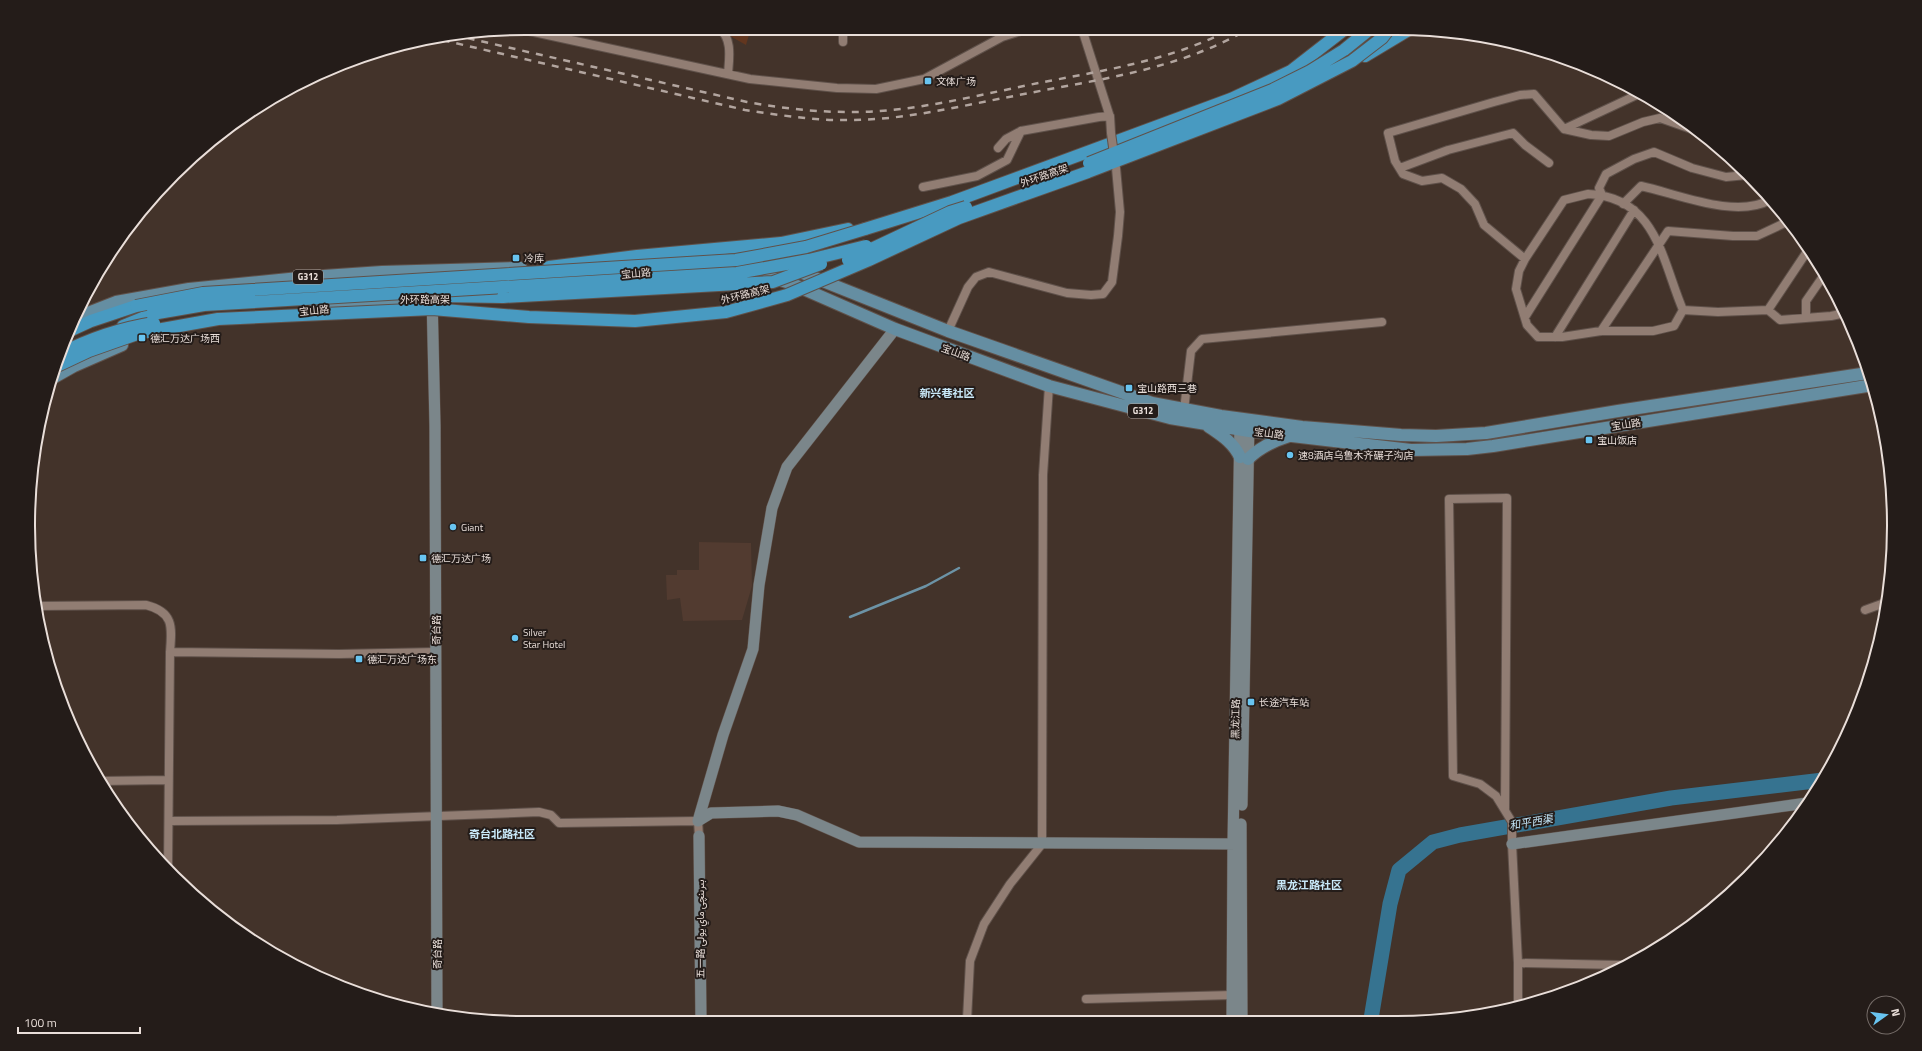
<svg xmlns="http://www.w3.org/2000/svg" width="1922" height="1051" viewBox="0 0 1922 1051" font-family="'Titillium Web',Vazirmatn,'Noto Sans SC',sans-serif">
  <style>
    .built { fill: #523b30 }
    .green { fill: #62361f }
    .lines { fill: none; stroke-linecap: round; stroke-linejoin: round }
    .stream { stroke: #6c93a6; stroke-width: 2.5 }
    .river { stroke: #367390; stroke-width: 15 }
    .street-casing { stroke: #5f514a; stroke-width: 10 }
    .secondary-casing { stroke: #5f514a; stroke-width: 12 }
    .primary-casing { stroke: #5f514a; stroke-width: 14 }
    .highway-casing { stroke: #5f514a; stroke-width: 14 }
    .street { stroke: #917d73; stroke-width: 8 }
    .secondary { stroke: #7b868a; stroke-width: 11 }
    .primary { stroke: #658ea2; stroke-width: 12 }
    .highway { stroke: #489ac1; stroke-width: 12 }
    .rail { stroke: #b2a59f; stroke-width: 2.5; stroke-dasharray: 7 7; stroke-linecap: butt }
    .street-bridge-casing { stroke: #5f514a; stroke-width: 10; stroke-linecap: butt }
    .highway-bridge-casing { stroke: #5f514a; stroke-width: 14; stroke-linecap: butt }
    .street-bridge { stroke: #917d73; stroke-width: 8 }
    .highway-bridge { stroke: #489ac1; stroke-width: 12 }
    .poi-dot { fill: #68c4f0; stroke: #241c19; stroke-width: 1.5 }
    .labels { text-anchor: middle; stroke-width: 4; stroke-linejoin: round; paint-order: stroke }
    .shield { fill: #241c19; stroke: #aea49f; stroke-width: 1 }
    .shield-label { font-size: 9px; font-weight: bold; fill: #e9ded9 }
    .poi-label { font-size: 10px; fill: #e9ded9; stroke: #241c19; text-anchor: start }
    .street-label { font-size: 10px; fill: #e9ded9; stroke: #241c19 }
    .neighbourhood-label { font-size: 11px; font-weight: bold; fill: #c9e9f9; stroke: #241c19 }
    .water-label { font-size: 11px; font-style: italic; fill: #c2e4f6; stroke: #241c19 }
    .rim { fill: none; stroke: #e9ded9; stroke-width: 2 }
  </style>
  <rect width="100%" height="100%" fill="#43332a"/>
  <path class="built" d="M 699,542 L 751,543 L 752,586 L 742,620 L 683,621 L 680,598 L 667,600 L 666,575 L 677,575 L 677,570 L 699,570 Z"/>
  <path class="green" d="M 716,28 L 751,28 L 746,45 Z"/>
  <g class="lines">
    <path class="stream" d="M 850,617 L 926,586 L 959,568"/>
    <path class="river" d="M 1371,1019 L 1390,904 L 1399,870 L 1433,842 L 1460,835 L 1671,798 L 1823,780"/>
    <defs>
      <path id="street" d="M 719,28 C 733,39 729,59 728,74
        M 843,28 L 843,42
        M 520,29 L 750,79 L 837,88 L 876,89 L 924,79 L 1002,37 L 1027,29
        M 1082,29 L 1110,117
        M 1564,129 L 1641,93
        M 998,148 L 1006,139 L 1021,131 L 1099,117 L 1110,116 L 1111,133
        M 1400,168 L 1448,150 L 1513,133 L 1525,145 L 1549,163
        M 923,187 L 977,176 L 1007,160 L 1021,131
        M 1588,194 C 1657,197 1662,261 1683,310 L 1674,326 L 1653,331 L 1601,331 L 1562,337 L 1538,337 L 1527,325 L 1516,289 L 1519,271 L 1525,259 L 1564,200 Z
        M 1623,204 L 1641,186 C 1678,194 1735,219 1770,200
        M 1525,259 L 1484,225 L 1475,204 L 1461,189 L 1442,178 L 1422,181 L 1403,174 L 1395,161 L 1388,133 L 1494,102 L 1520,95 L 1534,94 L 1564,129 L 1591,135 L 1609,136 L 1643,122 L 1660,118 L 1697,131
        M 1683,310 L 1718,312 L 1768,310 L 1780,320 L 1831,316 L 1845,313
        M 1768,310 L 1808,250
        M 1525,317 L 1602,195 L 1599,188 L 1606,174 L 1634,159 L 1654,152 L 1692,168 L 1726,177 L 1747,175
        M 1806,318 L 1806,301 L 1824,275
        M 948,331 L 968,287 L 976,277 L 989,272 L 1067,293 L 1091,295 L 1103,294 L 1112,282 L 1118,236 L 1120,212 L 1116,168
        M 1601,331 L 1668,231 L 1733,236 L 1757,236 L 1789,221
        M 1555,337 L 1634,210
        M 1184,410 L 1191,351 L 1202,339 L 1382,322
        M 37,606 L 146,605 C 174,612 172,627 170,652 L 168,869
        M 1865,610 L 1887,602
        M 170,652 L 339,654 L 436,652
        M 100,781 L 168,780
        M 1505,809 L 1507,498 L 1449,499 L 1453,776 L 1480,784 L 1496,796 L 1512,822 L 1512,844 L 1518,963 L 1518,1005
        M 169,821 L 337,820 L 539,812 L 551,815 L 559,823 L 698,821 L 699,836
        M 1518,963 L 1621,965
        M 1086,999 L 1233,995
        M 967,1020 L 970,961 L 984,924 L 1010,884 L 1042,844 L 1043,475 L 1049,386"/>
      <path id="secondary" d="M 432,296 L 435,426 L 437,1013
        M 1242,805 L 1249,422
        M 698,821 L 711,813 L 778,811 L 797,815 L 859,842 L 1239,844
        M 698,821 L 723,735 L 753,649 L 759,585 L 772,508 L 787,467 L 895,329
        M 1241,824 L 1242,1019
        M 699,836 L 701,1021
        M 1512,844 L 1807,803
        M 1232,1020 L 1233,844 L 1240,421"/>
      <path id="primary" d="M 751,260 L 770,260 L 948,331 L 1152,403 L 1221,416 L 1302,427 L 1401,435 L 1436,436 L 1486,433 L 1618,411 L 1868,373
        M 744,273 L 767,276 L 790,283 L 895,329 L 1049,386 L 1170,418 L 1249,431 L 1411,450 L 1467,449 L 1493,446 L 1873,385
        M 633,274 L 699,268 L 720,271
        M 315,309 L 426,297
        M 75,318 L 116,302 L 189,289 L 309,277 L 382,272 L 521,268
        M 51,379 L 74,366 L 122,345
        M 1208,426 C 1221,435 1233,442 1240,457
        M 1248,459 C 1260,447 1273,441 1289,436"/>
      <path id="highway" d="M 1365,56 L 1410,29
        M 865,229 L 952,202 L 1231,99 L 1291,71 L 1345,29
        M 549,267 L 637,256 L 781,243 L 848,229
        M 439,296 L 503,297
        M 123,326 L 152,314
        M 67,332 L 91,321 L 136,306"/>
    </defs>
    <use href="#street" class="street-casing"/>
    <use href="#secondary" class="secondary-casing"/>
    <use href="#primary" class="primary-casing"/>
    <use href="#highway" class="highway-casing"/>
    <use href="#street" class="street"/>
    <use href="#secondary" class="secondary"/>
    <use href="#primary" class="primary"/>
    <use href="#highway" class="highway"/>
    <path class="rail" d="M 454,35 L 747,102 C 781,108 814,112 849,112 C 914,113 985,93 1049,81 C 1112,69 1174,59 1231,29
      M 429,37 L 745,110 C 780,115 815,121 850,120 C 905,120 960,106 1014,96 C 1093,80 1177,71 1248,29"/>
    <defs>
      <path id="street-bridge" d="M 1111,133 L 1116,168"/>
      <path id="highway-bridge" d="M 1089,163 L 1272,90 L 1310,71 L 1344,50 L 1370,29
        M 848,260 L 950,212 L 966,207
        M 503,297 L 773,282 L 821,264
        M 136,306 L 203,293 L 736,260 L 806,247 L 865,229
        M 152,314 L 204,305 L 737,273 L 809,260 L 866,246
        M 60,354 C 89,339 122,328 154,323
        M 55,367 L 89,351 L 140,333 L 218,319 L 432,309 L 529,317 L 635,321 L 726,312 L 787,295 L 869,260 L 959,218 L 1088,172 L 1278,99 L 1352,61 L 1382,38 L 1389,29"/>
    </defs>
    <use href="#street-bridge" class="street-bridge-casing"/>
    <use href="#highway-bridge" class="highway-bridge-casing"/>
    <use href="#street-bridge" class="street-bridge"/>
    <use href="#highway-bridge" class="highway-bridge"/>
  </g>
  <g class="poi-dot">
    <rect x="924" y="77" width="8" height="8" rx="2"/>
    <rect x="512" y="254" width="8" height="8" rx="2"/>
    <rect x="138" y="334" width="8" height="8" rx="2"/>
    <rect x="1125" y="384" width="8" height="8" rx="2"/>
    <rect x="1585" y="436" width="8" height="8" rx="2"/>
    <circle cx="1290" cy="455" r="4"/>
    <circle cx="453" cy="527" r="4"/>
    <rect x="419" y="554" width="8" height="8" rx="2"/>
    <circle cx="515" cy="638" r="4"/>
    <rect x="355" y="655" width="8" height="8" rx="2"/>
    <rect x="1247" y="698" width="8" height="8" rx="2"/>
  </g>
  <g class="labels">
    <g class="shield">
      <rect x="293" y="270" width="30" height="14" rx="3"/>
      <rect x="1128" y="404" width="30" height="14" rx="3"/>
    </g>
    <g class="shield-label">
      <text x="308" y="280">G312</text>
      <text x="1143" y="414">G312</text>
    </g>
    <g class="poi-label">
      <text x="936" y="85">文体广场</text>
      <text x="524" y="262">冷库</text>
      <text x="150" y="342">德汇万达广场西</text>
      <text x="1137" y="392">宝山路西三巷</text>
      <text x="1597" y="444">宝山饭店</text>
      <text x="1298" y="459">速8酒店乌鲁木齐碾子沟店</text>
      <text x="461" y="531">Giant</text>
      <text x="431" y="562">德汇万达广场</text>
      <text x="523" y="636">Silver<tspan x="523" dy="12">Star Hotel</tspan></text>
      <text x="367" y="663">德汇万达广场东</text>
      <text x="1259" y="706">长途汽车站</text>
    </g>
    <g class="street-label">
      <text transform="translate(1044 175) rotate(-19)" y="4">外环路高架</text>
      <text transform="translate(636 273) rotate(-5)" y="4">宝山路</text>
      <text transform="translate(745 294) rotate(-14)" y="4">外环路高架</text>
      <text x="425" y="303">外环路高架</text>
      <text transform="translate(314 310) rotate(-6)" y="4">宝山路</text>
      <text transform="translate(956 352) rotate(20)" y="4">宝山路</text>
      <text transform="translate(1626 424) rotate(-9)" y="4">宝山路</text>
      <text transform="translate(1269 433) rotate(7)" y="4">宝山路</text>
      <text transform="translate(436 630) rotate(-90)" y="4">奇台路</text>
      <text transform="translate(1235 719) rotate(-89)" y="4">黑龙江路</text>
      <text transform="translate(700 929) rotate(-90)" y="4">五一路 بىرىنچى ماي يولى</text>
      <text transform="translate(437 954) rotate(-90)" y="4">奇台路</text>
    </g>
    <g class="neighbourhood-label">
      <text x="947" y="397">新兴巷社区</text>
      <text x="502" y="838">奇台北路社区</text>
      <text x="1309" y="889">黑龙江路社区</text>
    </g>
    <g class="water-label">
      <text transform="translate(1531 822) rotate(-10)" y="4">和平西渠</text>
    </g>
  </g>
  <path d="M0 0H1922V1051H0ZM525 35H1397A490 490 0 0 1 1887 525V526A490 490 0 0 1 1397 1016H525A490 490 0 0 1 35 526V525A490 490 0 0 1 525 35Z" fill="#241c19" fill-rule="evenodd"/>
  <path class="rim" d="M525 35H1397A490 490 0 0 1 1887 525V526A490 490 0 0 1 1397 1016H525A490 490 0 0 1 35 526V525A490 490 0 0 1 525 35Z"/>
  <g transform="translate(1886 1015) rotate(76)"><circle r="19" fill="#241c19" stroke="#736a66"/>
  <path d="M0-3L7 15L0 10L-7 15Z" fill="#68c4f0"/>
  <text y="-6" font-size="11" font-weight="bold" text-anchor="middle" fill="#e9ded9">N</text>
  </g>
  <path d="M18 1027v6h122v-6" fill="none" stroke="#e9ded9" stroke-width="2"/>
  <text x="24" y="1027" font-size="12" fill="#e9ded9" stroke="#241c19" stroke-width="3" paint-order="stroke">100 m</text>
</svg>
